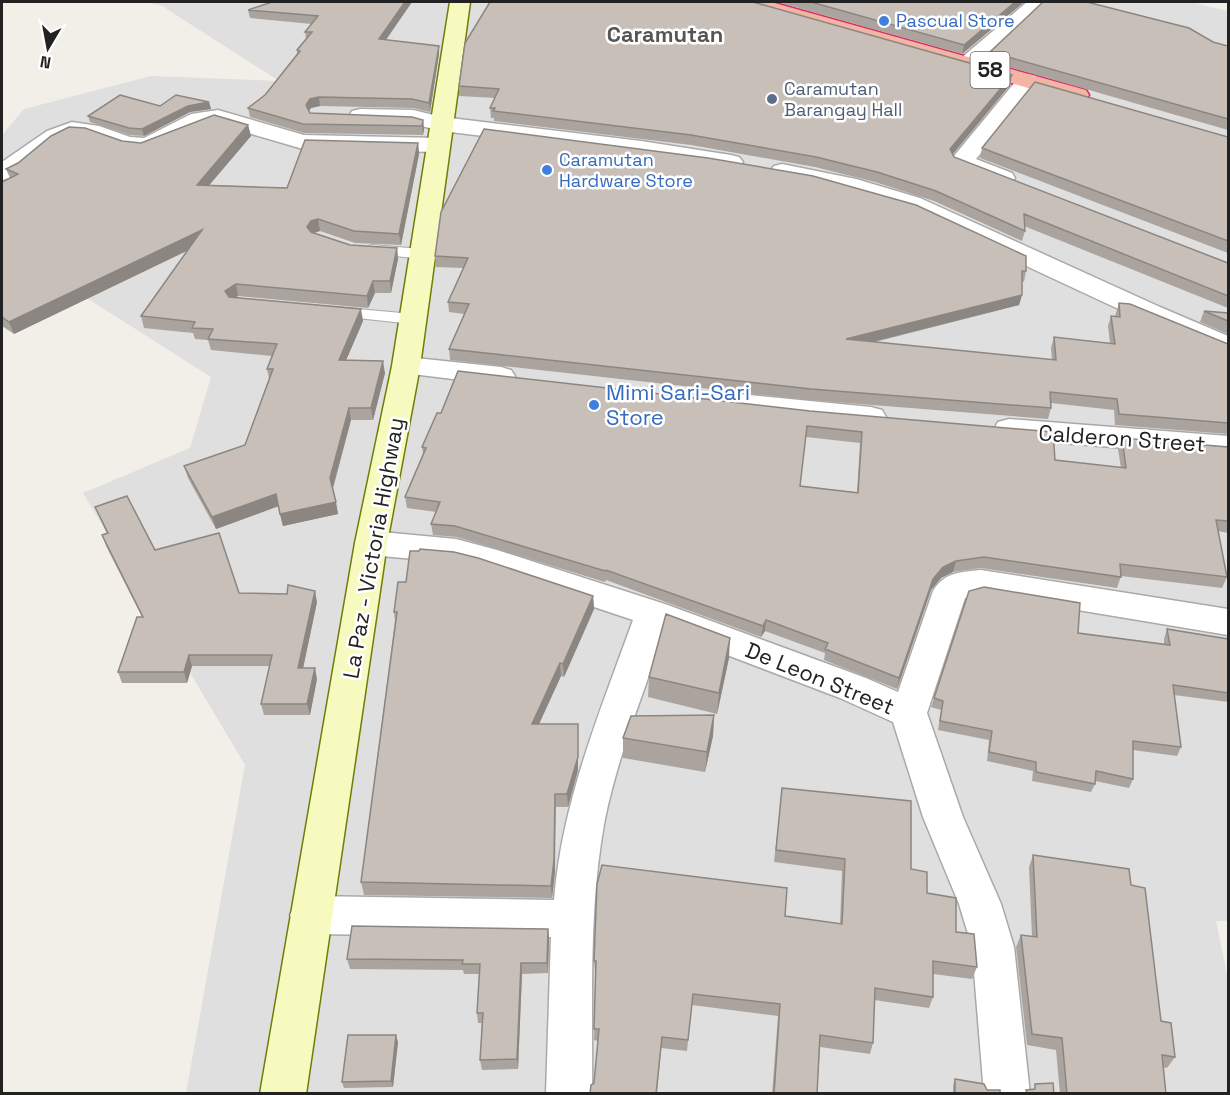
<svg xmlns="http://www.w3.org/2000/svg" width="1230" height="1095" viewBox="0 0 1230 1095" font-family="'Space Grotesk',sans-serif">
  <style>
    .residential { fill: #e0dfdf }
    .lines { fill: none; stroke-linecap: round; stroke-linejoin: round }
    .service-casing { stroke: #a9a9a9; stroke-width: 2 }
    .minor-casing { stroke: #a9a9a9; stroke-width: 3 }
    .secondary-casing { stroke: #707d05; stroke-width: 3 }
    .trunk-casing { stroke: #dc2a67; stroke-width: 3 }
    .service { fill: #fff; fill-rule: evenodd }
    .minor { fill: #fff; fill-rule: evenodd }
    .secondary { fill: #f7fabf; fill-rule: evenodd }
    .trunk { fill: #f2b4a3; fill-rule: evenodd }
    .wall { fill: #aba49e; fill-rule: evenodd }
    .shaded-wall { fill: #8b8681 }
    .building { fill: #c7bfb8; stroke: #8b8681; stroke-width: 1.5; fill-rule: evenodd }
    .shop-dot { fill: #3f7fe0; stroke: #fff; stroke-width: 2 }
    .service-dot { fill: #5c6f8a; stroke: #fff; stroke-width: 2 }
    .labels { text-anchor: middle; stroke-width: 5; stroke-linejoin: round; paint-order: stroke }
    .far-shop-label { font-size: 18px; fill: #366cbe; stroke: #fff; text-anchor: start }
    .far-service-label { font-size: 18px; fill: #4e5e75; stroke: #fff; text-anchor: start }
    .shield { fill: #fff; stroke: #646464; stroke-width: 1.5 }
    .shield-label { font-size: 21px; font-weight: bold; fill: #222 }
    .far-quarter-label { font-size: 22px; font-weight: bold; fill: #555; stroke: #fff }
    .shop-label { font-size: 22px; fill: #366cbe; stroke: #fff; text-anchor: start }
    .street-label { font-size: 22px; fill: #222; stroke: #fff }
  </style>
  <rect width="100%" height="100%" fill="#f2efe9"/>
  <path class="residential" d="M 146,2 L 1190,2 L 1228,11 L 1228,921 L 1216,921 L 1228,979 L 1228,1093 L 186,1093 L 245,765 L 83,493 L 190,448 L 211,377 L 2,244 L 2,135 L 24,109 L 151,76 L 279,81 L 162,6 Z"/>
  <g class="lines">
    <defs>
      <path id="service" d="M 371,245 L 423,249 L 431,254 L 423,259 L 366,253 L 363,250 Z
        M 335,307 L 413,314 L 421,319 L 413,324 L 329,315 L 327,312 Z"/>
      <path id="minor" d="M 1027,2 L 1048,2 L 976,69 L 968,70 L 960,69 L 957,64 L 960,59 Z
        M 1028,74 L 1036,76 L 1039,81 L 976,159 L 1012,173 L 1015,178 L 1012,183 C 995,187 968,176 954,166 L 950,161 L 954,156 L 1020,76 Z
        M 360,109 L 413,110 L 442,117 L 641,141 L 731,155 L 739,157 L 743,162 L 739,167 L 731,169 L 641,155 L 442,131 L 413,124 L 352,121 L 349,116 L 352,111 Z
        M 218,110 L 304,135 L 438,138 L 446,140 L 450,145 L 446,150 L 438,152 L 303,149 L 217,124 C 191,127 171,148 144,152 C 119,155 93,131 72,136 C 45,143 29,175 2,180 L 2,162 L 47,131 L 72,122 L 99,126 L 130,137 L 144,138 L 191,114 Z
        M 782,164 L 856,179 L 920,198 L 1160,307 L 1228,336 L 1228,354 L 1140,319 L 902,208 L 851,192 L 774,176 L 770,171 L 774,166 Z
        M 406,357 L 501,367 L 511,370 L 515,376 L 511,382 L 501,385 L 396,372 L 392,366 L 396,360 Z
        M 740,394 L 871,407 L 882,410 L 886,417 L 882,424 L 871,427 L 730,410 L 725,403 L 730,396 Z
        M 1009,419 L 1228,436 L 1228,456 L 1009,439 L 998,436 L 994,429 L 998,422 Z
        M 371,531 L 456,539 L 497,550 L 665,604 L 866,678 L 898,692 L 933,591 C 944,572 961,572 981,570 L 1228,609 L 1228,635 L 981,594 L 965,598 L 927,713 L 963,817 L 1001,904 L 1014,947 L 1030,1094 L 984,1094 L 972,947 L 959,904 L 923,817 L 893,722 L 840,698 L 664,631 C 644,693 618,755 605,819 C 588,909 593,1002 592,1094 L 546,1094 L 551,937 L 311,934 L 296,928 L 290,915 L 296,902 L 311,896 L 554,900 C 562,801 600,712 633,620 L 480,569 L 456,563 L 371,555 L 359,551 L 355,543 L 359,535 Z"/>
      <path id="secondary" d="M 450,2 L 470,2 L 420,366 L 387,543 L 306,1094 L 260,1094 L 355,543 L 392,366 Z"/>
      <path id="trunk" d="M 741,2 L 771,2 L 1086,90 L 1089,95 L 1086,100 L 1078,102 L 1070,100 L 744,6 Z"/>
    </defs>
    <use href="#service" class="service-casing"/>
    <use href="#minor" class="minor-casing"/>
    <use href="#secondary" class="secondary-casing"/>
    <use href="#trunk" class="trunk-casing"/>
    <use href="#service" class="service"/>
    <use href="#minor" class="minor"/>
    <use href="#secondary" class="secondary"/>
    <use href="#trunk" class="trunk"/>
  </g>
  <path class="wall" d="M 272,2 L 412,2 L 386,40 L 439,46 L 439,54 L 430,112 L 413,108 L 320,106 L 311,108 L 309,111 L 310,113 L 423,120 L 424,129 L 423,135 L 304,133 L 250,117 L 248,108 L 265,95 L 297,54 L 297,50 L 306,39 L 305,32 L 312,24 L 250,18 L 248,10 Z
    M 777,2 L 1024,2 L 962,54 Z
    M 1213,42 L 1228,46 L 1228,130 L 988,61 L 990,52 Z
    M 1010,85 L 953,154 L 954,157 L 1228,263 L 1228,308 L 1024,226 L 1025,231 L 1022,241 L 934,201 L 875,182 L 815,167 L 691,145 L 494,121 L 494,118 L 491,118 L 490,108 L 495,98 L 459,96 L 459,86 Z
    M 209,102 L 211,109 L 190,112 L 144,136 L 130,135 L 90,122 L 88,116 L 160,106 Z
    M 248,125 L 251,136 L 209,185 L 287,188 L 418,143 L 419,154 L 401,245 L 355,243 L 320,231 L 314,233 L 350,245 L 397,248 L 398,259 L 391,293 L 375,293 L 368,308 L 238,296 L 236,297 L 363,321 L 346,360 L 385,373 L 373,420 L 351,420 L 333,489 L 338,514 L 283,526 L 278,506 L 216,529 L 188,478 L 184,466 L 245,445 L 269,379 L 267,369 L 272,356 L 211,350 L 208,340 L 195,339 L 193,333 L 144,328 L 141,316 L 189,250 L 14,334 L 2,326 L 2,182 L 10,178 L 6,169 L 141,143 Z
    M 1228,137 L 1228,253 L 980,158 L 982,148 Z
    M 435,256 L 1026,271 L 1024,282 L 1022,281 L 1022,295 L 1019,305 L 875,342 L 1052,360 L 1051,348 L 1054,337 L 1110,343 L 1108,326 L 1111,316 L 1115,316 L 1119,303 L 1228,344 L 1228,434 L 1115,425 L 1114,410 L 1051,403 L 1051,408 L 1048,419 L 809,400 L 450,360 L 449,349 L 464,314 L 449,312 L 448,302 L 463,268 L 436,267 Z
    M 1204,311 L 1228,313 L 1228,334 L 1200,322 Z
    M 458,371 L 1055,460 L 1121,468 L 1118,449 L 1122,438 L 1228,447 L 1228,533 L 1218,531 L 1227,577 L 1222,588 L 1121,576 L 1117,588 L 981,568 L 953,572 L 941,578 L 931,590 L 897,689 L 824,660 L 825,653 L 765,631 L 761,637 L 606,580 L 605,582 L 457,537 L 433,535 L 431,524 L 436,512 L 407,508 L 405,497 L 423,454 L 422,447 L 441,413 ZM 806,437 L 860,443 L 857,492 L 800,486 Z
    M 95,507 L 155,550 L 239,593 L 317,602 L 303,668 L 317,679 L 310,715 L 264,715 L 261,704 L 270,666 L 192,666 L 187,683 L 122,683 L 118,672 L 142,617 L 106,546 L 102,535 L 107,534 Z
    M 593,596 L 594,609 L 564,677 L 561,676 L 539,724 L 578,737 L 578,770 L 568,807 L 556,807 L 555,872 L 552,898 L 364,895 L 361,882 L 395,621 L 394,612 Z
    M 1167,629 L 1228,639 L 1228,706 L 1228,702 L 1174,695 L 1181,747 L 1177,756 L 1133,750 L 1133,779 L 1129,788 L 1095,781 L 1095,784 L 1091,792 L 1032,781 L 1033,771 L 987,761 L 989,740 L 938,730 L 941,710 L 931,707 L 934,698 L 1078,633 L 1164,644 L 1164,639 Z
    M 729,658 L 717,714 L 648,697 L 649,677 Z
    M 714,715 L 713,736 L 705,772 L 623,758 L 623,738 Z
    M 782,788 L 911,869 L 927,893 L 956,932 L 977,967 L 972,979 L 933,974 L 933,997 L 929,1008 L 874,1000 L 873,1043 L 870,1054 L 820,1047 L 817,1094 L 772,1094 L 778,1016 L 692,1005 L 687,1051 L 661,1048 L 657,1094 L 590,1094 L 594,1083 L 598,1041 L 594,1040 L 596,972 L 595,972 L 594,961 L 785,916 L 840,924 L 842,871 L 774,862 Z
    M 1033,855 L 1131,885 L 1161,1021 L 1175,1057 L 1167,1068 L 1163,1067 L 1166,1094 L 1060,1094 L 1056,1050 L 1027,1045 L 1016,947 L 1021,935 L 1032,937 L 1029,867 Z
    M 548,929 L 549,939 L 548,973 L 522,974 L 518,1069 L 482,1070 L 480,1060 L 482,1023 L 478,1023 L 477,1013 L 479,974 L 464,974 L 463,970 L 350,969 L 347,959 Z
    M 398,1042 L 393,1087 L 344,1088 L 342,1082 Z
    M 955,1079 L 987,1090 L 1000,1094 L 953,1094 L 953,1085 Z"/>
  <path class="shaded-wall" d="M 405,2 L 412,2 L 380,48 L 379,39 Z
    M 1015,2 L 1024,2 L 962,54 L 964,45 Z
    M 439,46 L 439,54 L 430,112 L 429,103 Z
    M 1012,75 L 1010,85 L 948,160 L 950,149 Z
    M 319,97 L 320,106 L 311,108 L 307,114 L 306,105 L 310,99 Z
    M 209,102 L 211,109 L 190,112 L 144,136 L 142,129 L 188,106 Z
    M 423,120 L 424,129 L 423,135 L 422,126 Z
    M 248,125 L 251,136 L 200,196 L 197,185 Z
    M 418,143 L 419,154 L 401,245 L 399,234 Z
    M 318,219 L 320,231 L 313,233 L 307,227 L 311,221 Z
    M 202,230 L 205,242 L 14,334 L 9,322 Z
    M 397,248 L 398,259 L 391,293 L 390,281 Z
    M 373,281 L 375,293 L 368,308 L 367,296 Z
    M 236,284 L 238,296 L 228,303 L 225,291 Z
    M 1022,295 L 1019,305 L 844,349 L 846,339 Z
    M 361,309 L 363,321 L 341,372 L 339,360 Z
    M 383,361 L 385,373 L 373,420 L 371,408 Z
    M 349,408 L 351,420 L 332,490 L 330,478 Z
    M 276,494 L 279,506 L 216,529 L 212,517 Z
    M 336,502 L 338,514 L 283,526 L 280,514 Z
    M 956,561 L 953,572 L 941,578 L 931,590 L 897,689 L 899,678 L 933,579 L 943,567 Z
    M 315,591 L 317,602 L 301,678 L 298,668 Z
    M 593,596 L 594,609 L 564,677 L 563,664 Z
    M 766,620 L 765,631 L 761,637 L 763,626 Z
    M 730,638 L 729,658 L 717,714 L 719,693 Z
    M 189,655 L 192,666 L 187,683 L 184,672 Z
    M 560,663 L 561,676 L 533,737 L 532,724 Z
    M 315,668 L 317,679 L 310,715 L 307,704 Z
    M 714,715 L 713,736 L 705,772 L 707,752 Z
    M 578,724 L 578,770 L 568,807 L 567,794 Z
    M 555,794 L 555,872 L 552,898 L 551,886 Z
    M 548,929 L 549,939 L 548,973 L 547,963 Z
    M 521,963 L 522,974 L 518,1069 L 517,1059 Z
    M 396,1035 L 398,1042 L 393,1087 L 391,1081 Z"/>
  <path class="building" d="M 272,2 L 405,2 L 379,39 L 439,46 L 429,103 L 412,99 L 319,97 L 310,99 L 306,105 L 310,113 L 412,117 L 423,120 L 422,126 L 303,124 L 248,108 L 265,95 L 300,51 L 297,50 L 312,32 L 305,32 L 318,16 L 248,10 Z
    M 490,2 L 753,2 L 1012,75 L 950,149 L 954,157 L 1228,263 L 1228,296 L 1024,214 L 1025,231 L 936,191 L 877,172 L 816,157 L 691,135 L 493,111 L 495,108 L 490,108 L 499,89 L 459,86 L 465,43 Z
    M 811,2 L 1015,2 L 964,45 Z
    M 1043,2 L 1087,2 L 1189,28 L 1213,42 L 1228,46 L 1228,119 L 990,52 Z
    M 1035,82 L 1228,137 L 1228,241 L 982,148 Z
    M 120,95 L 160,106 L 176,95 L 209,102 L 188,106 L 142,129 L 129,128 L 88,116 Z
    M 214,115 L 248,125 L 197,185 L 287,188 L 305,140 L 418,143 L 399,234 L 354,231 L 318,219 L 311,221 L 307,227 L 311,232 L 350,245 L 397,248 L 390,281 L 373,281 L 367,296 L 236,284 L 225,291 L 229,297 L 361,309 L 339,360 L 383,361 L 371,408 L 349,408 L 330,478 L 336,502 L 280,514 L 276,494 L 212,517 L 184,466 L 245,445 L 273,369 L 267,369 L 277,344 L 208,339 L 213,329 L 192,328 L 195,322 L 141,316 L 202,230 L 9,322 L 2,317 L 2,182 L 18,174 L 6,169 L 18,163 L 51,136 L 69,127 L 85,128 L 122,141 L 141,143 Z
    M 484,129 L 708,158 L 813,176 L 916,205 L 1026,256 L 1026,271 L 1022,271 L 1022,295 L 846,339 L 1056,360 L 1054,337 L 1115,344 L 1111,316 L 1120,317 L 1119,303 L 1130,304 L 1228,344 L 1228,423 L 1119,414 L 1117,399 L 1050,392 L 1051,408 L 811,389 L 449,349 L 469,304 L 448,302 L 468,258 L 435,256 L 441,212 Z
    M 1204,311 L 1228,313 L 1228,321 Z
    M 458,371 L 810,411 L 1053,432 L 1055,460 L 1126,468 L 1122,438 L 1228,447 L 1228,521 L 1216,520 L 1227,577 L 1120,564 L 1121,577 L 984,557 L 956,561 L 943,567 L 933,579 L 899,678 L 825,649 L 828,643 L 766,620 L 763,626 L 606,570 L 605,571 L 455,526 L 431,524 L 440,502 L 405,497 L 426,448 L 422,447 L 437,413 L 441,413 ZM 807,426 L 862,432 L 858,493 L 800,486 Z
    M 127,496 L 155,550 L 219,533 L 239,593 L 287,594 L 288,585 L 315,591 L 298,668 L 315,668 L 307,704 L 261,704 L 272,655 L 189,655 L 184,672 L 118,672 L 137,617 L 143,617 L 102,535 L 108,533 L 95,507 Z
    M 420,549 L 454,552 L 478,558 L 593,596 L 563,664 L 560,663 L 532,724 L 578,724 L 578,757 L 567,794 L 555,794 L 554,860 L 551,886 L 361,882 L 397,612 L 394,612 L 398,582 L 406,582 L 410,551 L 419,551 Z
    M 984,587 L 1080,603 L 1078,633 L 1170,645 L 1167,629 L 1228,639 L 1228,693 L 1173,685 L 1181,747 L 1133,741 L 1133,779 L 1096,771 L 1095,784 L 1036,772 L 1036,762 L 989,752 L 992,731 L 940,721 L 943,701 L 934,698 L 969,591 Z
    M 666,614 L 730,638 L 719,693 L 649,677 Z
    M 714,715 L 707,752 L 623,738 L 631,716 Z
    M 782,788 L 911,801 L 911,869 L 927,872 L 927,893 L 956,898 L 956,932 L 974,934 L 977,967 L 933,961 L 933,997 L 875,988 L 873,1043 L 820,1035 L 817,1094 L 774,1094 L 780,1004 L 693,994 L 688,1040 L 662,1037 L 656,1094 L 590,1094 L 591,1085 L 594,1083 L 599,1029 L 594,1029 L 596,961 L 594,961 L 597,884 L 602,865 L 787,888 L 785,916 L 842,924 L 845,859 L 776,850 Z
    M 1033,855 L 1129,869 L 1131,885 L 1145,888 L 1161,1021 L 1171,1023 L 1175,1057 L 1162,1055 L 1166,1094 L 1067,1094 L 1062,1038 L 1032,1034 L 1021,935 L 1037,937 Z
    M 352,926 L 548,929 L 547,963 L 521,963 L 517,1059 L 480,1060 L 483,1013 L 477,1013 L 480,964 L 462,964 L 463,960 L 347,959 Z
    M 348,1035 L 396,1035 L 391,1081 L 342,1082 Z
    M 955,1079 L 984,1084 L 987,1090 L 1000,1090 L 1000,1094 L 955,1094 Z
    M 1053,1083 L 1054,1094 L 1027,1094 L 1026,1090 L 1035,1089 L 1035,1084 Z"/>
  <g class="shop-dot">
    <circle cx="884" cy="21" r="6"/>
    <circle cx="547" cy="170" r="6"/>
    <circle cx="594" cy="405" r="6"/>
  </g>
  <circle class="service-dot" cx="772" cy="99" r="6"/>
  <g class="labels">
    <g class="far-shop-label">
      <text x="896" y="27">Pascual Store</text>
      <text x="559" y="166">Caramutan<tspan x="559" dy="21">Hardware Store</tspan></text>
    </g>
    <g class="far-service-label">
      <text x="784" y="95">Caramutan<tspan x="784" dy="21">Barangay Hall</tspan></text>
    </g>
    <rect class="shield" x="970.5" y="52" width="39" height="36" rx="4.5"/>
    <g class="shield-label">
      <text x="990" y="77">58</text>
    </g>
    <g class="far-quarter-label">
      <text x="665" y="42">Caramutan</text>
    </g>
    <g class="shop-label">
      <text x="606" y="400">Mimi Sari-Sari<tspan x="606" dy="25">Store</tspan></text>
    </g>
    <g class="street-label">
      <text transform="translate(1122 438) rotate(4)" y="8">Calderon Street</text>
      <text transform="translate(373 548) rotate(-80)" y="8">La Paz - Victoria Highway</text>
      <text transform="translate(820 678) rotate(22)" y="8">De Leon Street</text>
    </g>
  </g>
  <rect width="1230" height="1095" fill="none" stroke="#222222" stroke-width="6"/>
  <g transform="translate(48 48) rotate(190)" stroke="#ffffff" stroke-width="4.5" paint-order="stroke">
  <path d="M0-4.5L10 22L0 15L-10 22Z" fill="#222222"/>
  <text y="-9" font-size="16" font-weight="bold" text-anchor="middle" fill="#222222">N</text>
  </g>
</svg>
